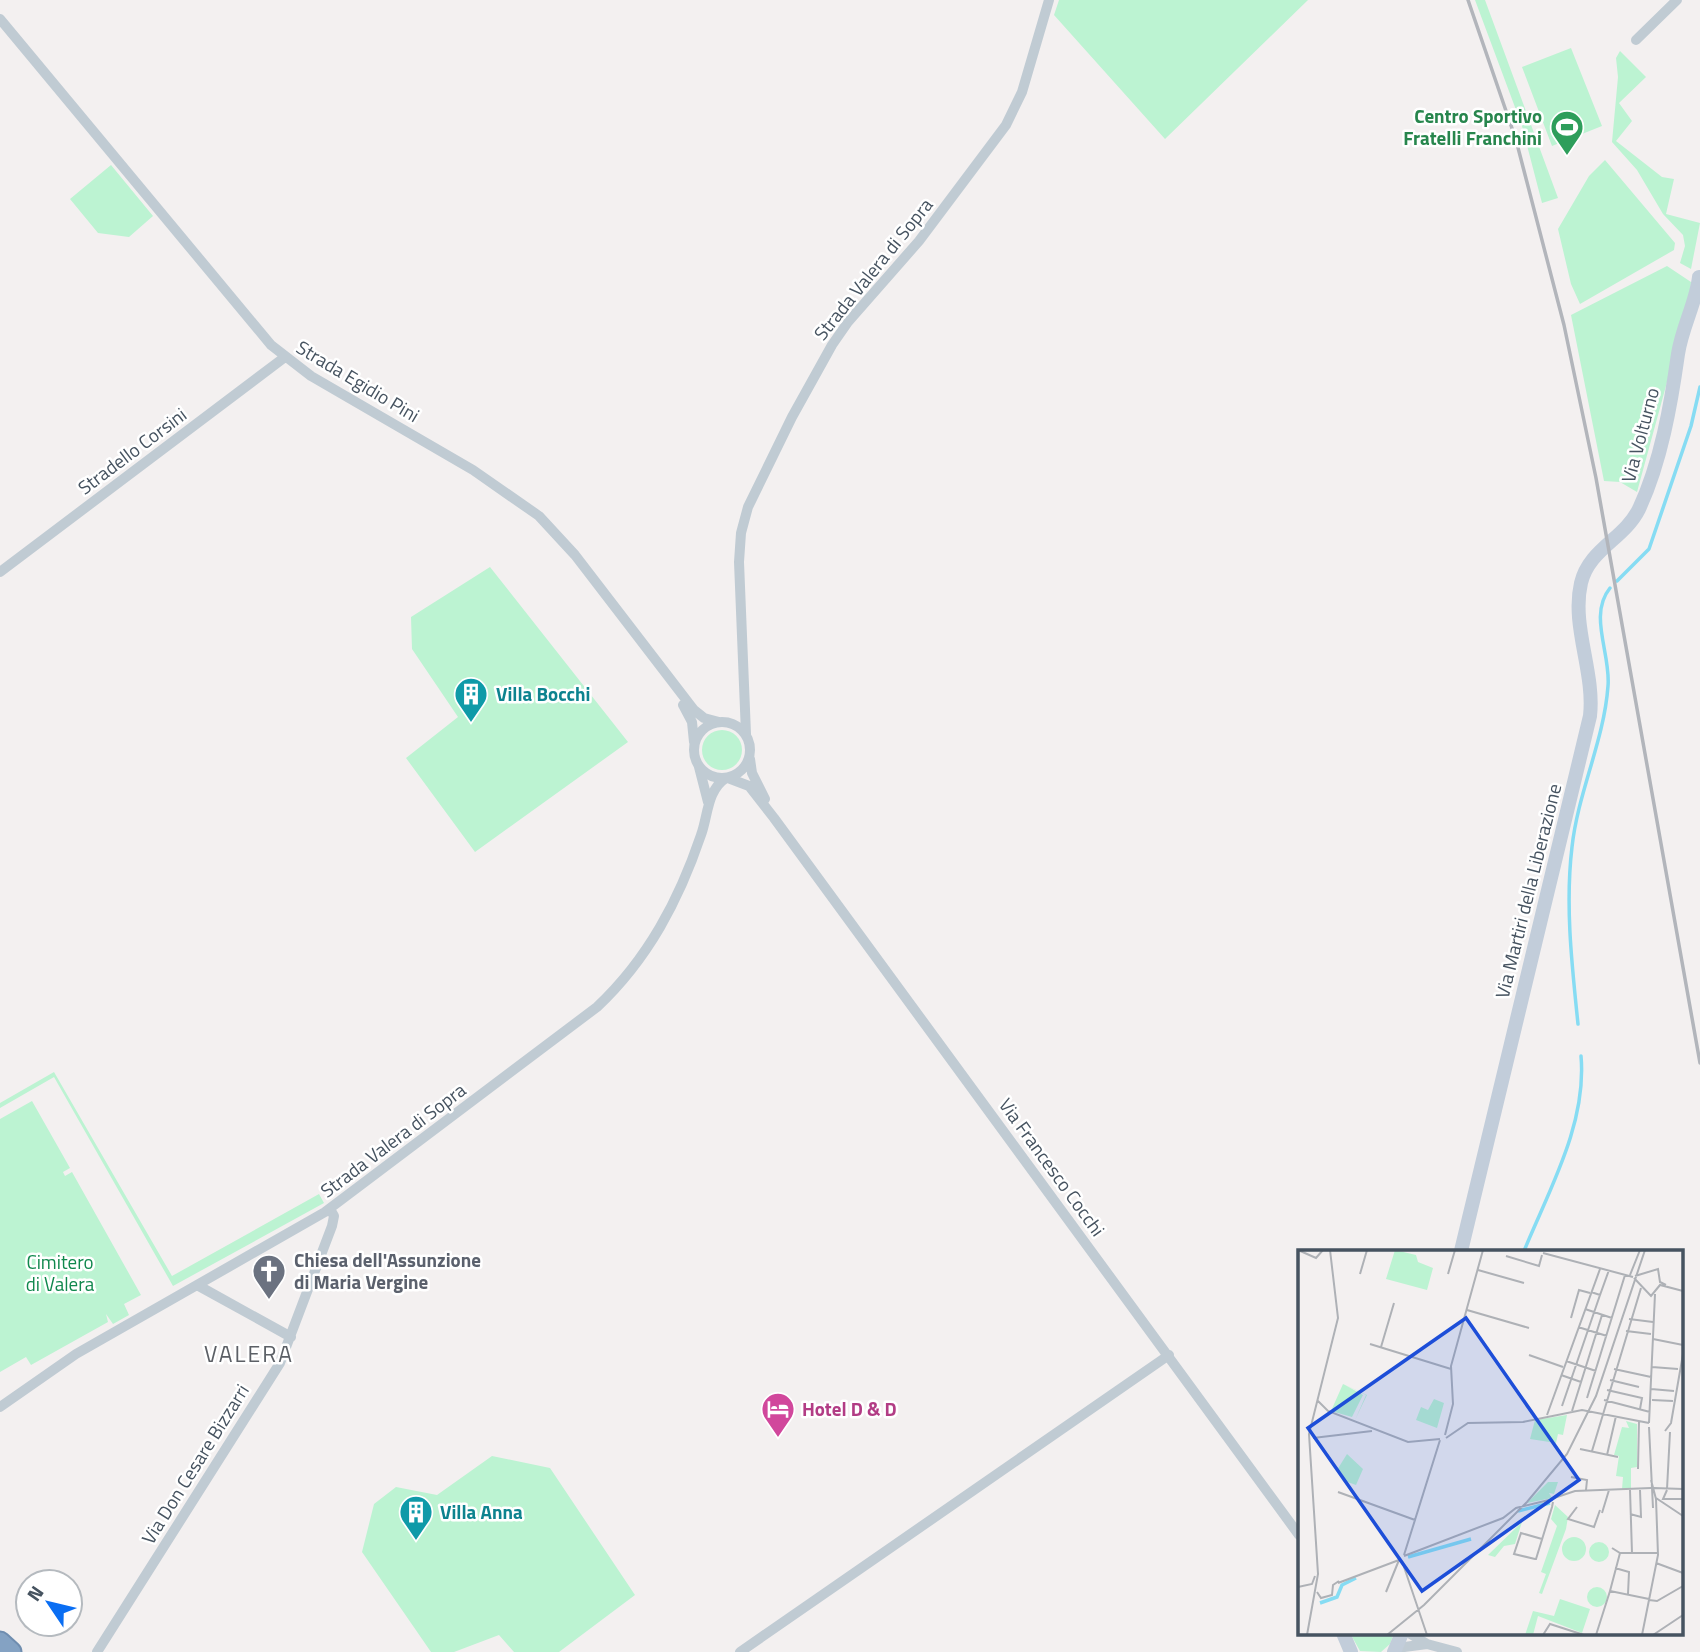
<svg xmlns="http://www.w3.org/2000/svg" width="1700" height="1652" viewBox="0 0 1700 1652" font-family="'Titillium Web',sans-serif">
  <style>
    .green { fill: #bcf3d2 }
    .lines { fill: none; stroke-linecap: round; stroke-linejoin: round }
    .stream { stroke: #86dcf3; stroke-width: 3.5 }
    .highway-casing { stroke: #6f8daf; stroke-width: 23 }
    .street { stroke: #c0cbd3; stroke-width: 10 }
    .secondary { stroke: #c2cdda; stroke-width: 14 }
    .highway { stroke: #84a2c3; stroke-width: 19 }
    .rail { stroke: #b2b5bb; stroke-width: 3.5 }
    .labels { text-anchor: middle; stroke-width: 5; stroke-linejoin: round; paint-order: stroke }
    .leisure-label { font-size: 19px; font-weight: bold; fill: #27864d; stroke: #fff; text-anchor: end }
    .street-label { font-size: 19px; fill: #465360; stroke: #fff }
    .culture-label { font-size: 19px; font-weight: bold; fill: #0d838f; stroke: #fff; text-anchor: start }
    .worship-label { font-size: 19px; font-weight: bold; fill: #5b616d; stroke: #fff; text-anchor: start }
    .park-label { font-size: 19px; fill: #10884d; stroke: #fff }
    .hotel-label { font-size: 19px; font-weight: bold; fill: #b23c85; stroke: #fff; text-anchor: start }
    .quarter-label { font-size: 23px; letter-spacing: 2px; fill: #5c6066; stroke: #fff }
    .inset-river { fill: none; stroke: #86dcf3; stroke-width: 3.5 }
    .inset-road { fill: none; stroke: #aeb1b6; stroke-width: 2 }
    .view { fill: #1d4ed8; fill-opacity: 0.15; stroke: #1d4ed8; stroke-width: 3.5 }
    .inset-edge { fill: none; stroke: #465360; stroke-width: 3.5 }
  </style>
  <rect width="100%" height="100%" fill="#f3f0f0"/>
  <path class="green" d="M 1059,0 L 1308,0 L 1165,139 L 1054,15 Z
    M 1475,0 L 1485,0 L 1558,198 L 1542,203 L 1522,126 Z
    M 1571,48 L 1602,126 L 1552,146 L 1522,67 Z
    M 1620,51 L 1646,77 L 1619,103 L 1632,121 L 1616,141 L 1662,177 L 1674,179 L 1666,214 L 1700,223 L 1691,269 L 1680,263 L 1685,246 L 1683,235 L 1663,214 L 1637,170 L 1612,142 L 1618,77 L 1616,58 Z
    M 1605,160 L 1675,243 L 1674,250 L 1580,304 L 1571,284 L 1558,229 L 1589,176 Z
    M 111,165 L 153,216 L 129,237 L 98,233 L 70,199 Z
    M 1667,266 L 1691,282 L 1690,298 L 1637,492 L 1620,482 L 1604,481 L 1571,315 Z
    M 490,567 L 628,742 L 475,852 L 406,758 L 458,717 L 412,649 L 411,617 Z
    M702 750a20 20 0 1 1 40 0a20 20 0 1 1-40 0Z
    M 54,1072 L 172,1276 L 319,1194 L 324,1203 L 173,1286 L 54,1077 L 0,1108 L 0,1103 Z
    M 32,1101 L 70,1168 L 63,1172 L 65,1176 L 72,1172 L 141,1295 L 124,1304 L 129,1315 L 113,1324 L 106,1314 L 108,1322 L 31,1365 L 26,1357 L 0,1372 L 0,1119 Z
    M 492,1456 L 550,1468 L 635,1595 L 559,1652 L 514,1652 L 499,1635 L 454,1652 L 431,1652 L 362,1552 L 374,1504 L 396,1487 L 437,1495 Z
    M 1350,1633 L 1394,1633 L 1390,1644 L 1381,1652 L 1360,1651 Z"/>
  <g class="lines">
    <path class="stream" d="M 1617,581 L 1649,549 L 1691,426 L 1700,387
      M 1578,1024 C 1572,966 1565,905 1572,847 C 1578,792 1604,741 1608,686 C 1611,654 1588,615 1610,588
      M 1524,1251 C 1549,1190 1587,1124 1581,1056"/>
    <defs>
      <path id="highway" d="M 0,1642 L 11,1652"/>
    </defs>
    <use href="#highway" class="highway-casing"/>
    <path class="street" d="M 0,19 L 271,345 L 311,376 L 473,470 L 539,516 L 575,555 L 694,710 L 704,718 L 719,722
      M 1636,40 L 1677,0
      M 0,572 L 285,357
      M 683,705 L 692,722 L 694,742
      M694 750a28 28 0 1 1 56 0a28 28 0 1 1-56 0Z
      M 746,734 L 739,562 L 741,533 L 748,507 L 792,417 L 832,345 L 848,322 L 919,241 L 1006,125 L 1022,92 L 1049,0
      M 750,759 L 752,773 L 765,799
      M 699,767 L 708,802
      M 728,778 L 749,786 L 774,818 L 1299,1535
      M 197,1285 L 291,1337
      M 0,1407 L 76,1354 L 325,1212 L 597,1007 C 648,959 679,900 701,835 C 708,816 707,790 726,778
      M 1409,1633 L 1427,1644
      M 1397,1648 L 1427,1644 L 1457,1652
      M 97,1652 L 280,1363 L 332,1226 L 334,1216 L 330,1209
      M 740,1652 L 1169,1355"/>
    <path class="secondary" d="M 1461,1251 L 1590,716 C 1595,672 1571,626 1581,583 C 1589,549 1624,539 1639,509 C 1661,462 1671,404 1678,354 C 1682,327 1696,303 1699,277
      M 1343,1633 L 1351,1652
      M 1394,1652 L 1402,1633"/>
    <use href="#highway" class="highway"/>
    <path class="rail" d="M 1468,0 L 1516,140 L 1564,325 L 1596,478 L 1700,1063"/>
  </g>
  <defs>
    <symbol id="stadium-pin" viewBox="-11 -11 22 30"><path d="M0 17L-7.5 6A9.5 9.5 0 1 1 7.5 6Z" fill="#2e9e5b" stroke="#fff"/><path d="M0-5a6.5 5 0 1 0 0 10a6.5 5 0 1 0 0-10ZM-3.5-1.8h7v3.6h-7Z" fill="#fff"/></symbol>
    <symbol id="building-pin" viewBox="-11 -11 22 30"><path d="M0 17L-7.5 6A9.5 9.5 0 1 1 7.5 6Z" fill="#0f9aa8" stroke="#fff"/><path d="M-4-6H4V6H1V3H-1V6H-4ZM-2.5-4.3h1.7v1.8h-1.7ZM.8-4.3h1.7v1.8H.8ZM-2.5-1h1.7V.8h-1.7ZM.8-1h1.7V.8H.8Z" fill="#fff"/></symbol>
    <symbol id="church-pin" viewBox="-11 -11 22 30"><path d="M0 17L-7.5 6A9.5 9.5 0 1 1 7.5 6Z" fill="#6b7280" stroke="#fff"/><path d="M-1.2-6h2.4v3.5h3.3v2.4h-3.3V6h-2.4V-.1h-3.3v-2.4h3.3Z" fill="#fff"/></symbol>
    <symbol id="hotel-pin" viewBox="-11 -11 22 30"><path d="M0 17L-7.5 6A9.5 9.5 0 1 1 7.5 6Z" fill="#d1479c" stroke="#fff"/><path d="M-6-4.5h1.5V1H6V5H4.5V3h-9V5H-6ZM-4 0a1.8 1.8 0 1 1 3.6 0ZM.5 0V-2.5h3Q6-2.5 6 0Z" fill="#fff"/></symbol>
  </defs>
  <g fill-rule="evenodd">
    <use href="#stadium-pin" x="1548" y="108" width="38" height="52"/>
    <use href="#building-pin" x="452" y="675" width="38" height="52"/>
    <use href="#church-pin" x="250" y="1252" width="38" height="52"/>
    <use href="#hotel-pin" x="759" y="1390" width="38" height="52"/>
    <use href="#building-pin" x="397" y="1493" width="38" height="52"/>
  </g>
  <g class="labels">
    <g class="leisure-label">
      <text x="1542" y="123">Centro Sportivo<tspan x="1542" dy="22">Fratelli Franchini</tspan></text>
    </g>
    <g class="street-label">
      <text transform="translate(873 269) rotate(-51)" y="7">Strada Valera di Sopra</text>
      <text transform="translate(358 381) rotate(31)" y="7">Strada Egidio Pini</text>
      <text transform="translate(1640 435) rotate(-75)" y="7">Via Volturno</text>
      <text transform="translate(132 451) rotate(-37)" y="7">Stradello Corsini</text>
      <text transform="translate(1528 891) rotate(-76)" y="7">Via Martiri della Liberazione</text>
      <text transform="translate(393 1140) rotate(-37)" y="7">Strada Valera di Sopra</text>
      <text transform="translate(1052 1167) rotate(54)" y="7">Via Francesco Cocchi</text>
      <text transform="translate(195 1464) rotate(-58)" y="7">Via Don Cesare Bizzarri</text>
    </g>
    <g class="culture-label">
      <text x="496" y="701">Villa Bocchi</text>
      <text x="440" y="1519">Villa Anna</text>
    </g>
    <g class="worship-label">
      <text x="294" y="1267">Chiesa dell'Assunzione<tspan x="294" dy="22">di Maria Vergine</tspan></text>
    </g>
    <g class="park-label">
      <text x="60" y="1269">Cimitero<tspan x="60" dy="22">di Valera</tspan></text>
    </g>
    <g class="hotel-label">
      <text x="802" y="1416">Hotel D &amp; D</text>
    </g>
    <g class="quarter-label">
      <text x="249" y="1362">VALERA</text>
    </g>
  </g>
  <g transform="translate(1298 1250)">
    <rect width="385" height="385" fill="#f3f0f0"/>
    <path d="M 97,0 L 118,5 L 120,12 L 135,18 L 129,40 L 88,29 ZM 45,134 L 69,145 L 57,170 L 68,145 L 47,135 L 65,145 L 54,167 L 33,161 ZM 136,149 L 146,153 L 139,178 L 118,170 L 123,157 L 130,160 ZM 269,165 L 265,185 L 260,184 L 258,193 L 232,189 L 237,170 ZM 328,171 L 339,174 L 339,217 L 333,218 L 333,238 L 324,239 L 325,227 L 318,226 L 321,206 L 316,205 L 324,177 L 331,178 ZM 49,204 L 65,219 L 58,235 L 44,230 L 45,225 L 39,220 ZM 250,232 L 260,232 L 256,244 L 251,243 L 254,248 L 229,253 ZM 257,255 L 270,267 L 268,279 L 244,344 L 241,343 L 248,324 L 243,322 L 259,276 L 253,269 ZM 224,272 L 217,294 L 206,296 L 197,307 L 190,305 ZM264 299a12 12 0 1 1 24 0a12 12 0 1 1-24 0ZM291 302a10 10 0 1 1 20 0a10 10 0 1 1-20 0ZM289 347a10 10 0 1 1 20 0a10 10 0 1 1-20 0ZM 262,349 L 292,359 L 284,383 L 240,366 L 235,385 L 227,385 L 235,361 L 256,366 Z" fill="#bcf3d2"/>
    <path class="inset-river" d="M 220,261 L 252,253M 110,307 L 173,289M 22,353 L 39,347 L 44,335 L 58,328"/>
    <path class="inset-road" d="M 0,0 L 18,8 L 25,0M 245,3 L 335,27M 208,6 L 241,16 L 244,5M 180,20 L 226,33M 62,24 L 69,0M 150,24 L 157,0M 332,25 L 342,0M 337,26 L 360,19 L 362,32 L 368,35M 336,28 L 353,46 L 362,35 L 385,41M 293,42 L 302,45 L 311,20M 287,59 L 314,68M 169,60 L 231,78M 273,68 L 281,40 L 292,43M 331,69 L 355,72M 280,77 L 309,86M 328,81 L 353,84M 355,89 L 385,95M 72,94 L 153,119M 83,97 L 96,53M 231,105 L 265,117M 268,111 L 298,121M 354,117 L 380,119M 316,119 L 353,127M 263,125 L 283,132M 312,130 L 341,137M 353,139 L 376,141M 309,140 L 344,148 L 342,159M 289,148 L 327,25M 306,150 L 352,162M 354,150 L 375,151M 20,151 L 30,161 L 110,192 L 142,189M 264,156 L 302,45M 274,161 L 304,65M 249,165 L 302,19M 351,173 L 357,44M 351,177 L 355,258M 367,181 L 373,173 L 385,104M 147,185 L 155,154 L 153,116 L 185,0M 15,188 L 74,181M 148,188 L 170,173 L 225,172 L 284,160 L 351,173M 282,199 L 320,207M 294,201 L 343,38M 309,205 L 318,166M 340,219 L 341,171M 273,227 L 289,230 L 288,240M 356,238 L 385,239M 369,239 L 372,182M 332,240 L 334,303M 369,240 L 365,249 L 385,249M 40,242 L 117,270M 256,248 L 277,241 L 353,238M 358,248 L 385,266M 279,257 L 270,269 L 296,277 L 302,260M 304,263 L 311,240M 332,264 L 343,267 L 342,240M 244,289 L 223,283 L 216,304 L 237,309 L 238,309 L 254,257 L 255,252M 314,298 L 322,303 L 359,303M 322,303 L 312,341 L 351,349M 106,305 L 142,190M 106,306 L 205,268 L 218,258 L 255,249M 104,311 L 129,385M 358,313 L 385,323M 317,318 L 331,322 L 330,344M 40,333 L 101,310M 0,337 L 14,334 L 17,326M 19,342 L 23,348 L 34,345 L 35,335 L 41,331M 88,342 L 101,310M 351,350 L 359,351 L 385,336M 9,385 L 20,324 L 11,184 L 40,68 L 32,0M 89,385 L 126,355 L 229,252 L 269,204 L 298,146 L 347,0M 245,385 L 252,374 L 286,385M 298,385 L 312,341M 344,385 L 360,305 L 358,249 L 353,230M 355,385 L 385,365"/>
    <path class="view" d="M 168,68 L 281,230 L 124,341 L 10,178 Z"/>
    <rect width="385" height="385" class="inset-edge"/>
  </g>
  <g transform="translate(49 1603) rotate(305)"><circle r="33" fill="#ffffff" stroke="#b5babf" stroke-width="2"/>
  <path d="M0-5L12 26L0 18L-12 26Z" fill="#0a6ef3"/>
  <text y="-10" font-size="19" font-weight="bold" text-anchor="middle" fill="#465360">N</text>
  </g>
</svg>
